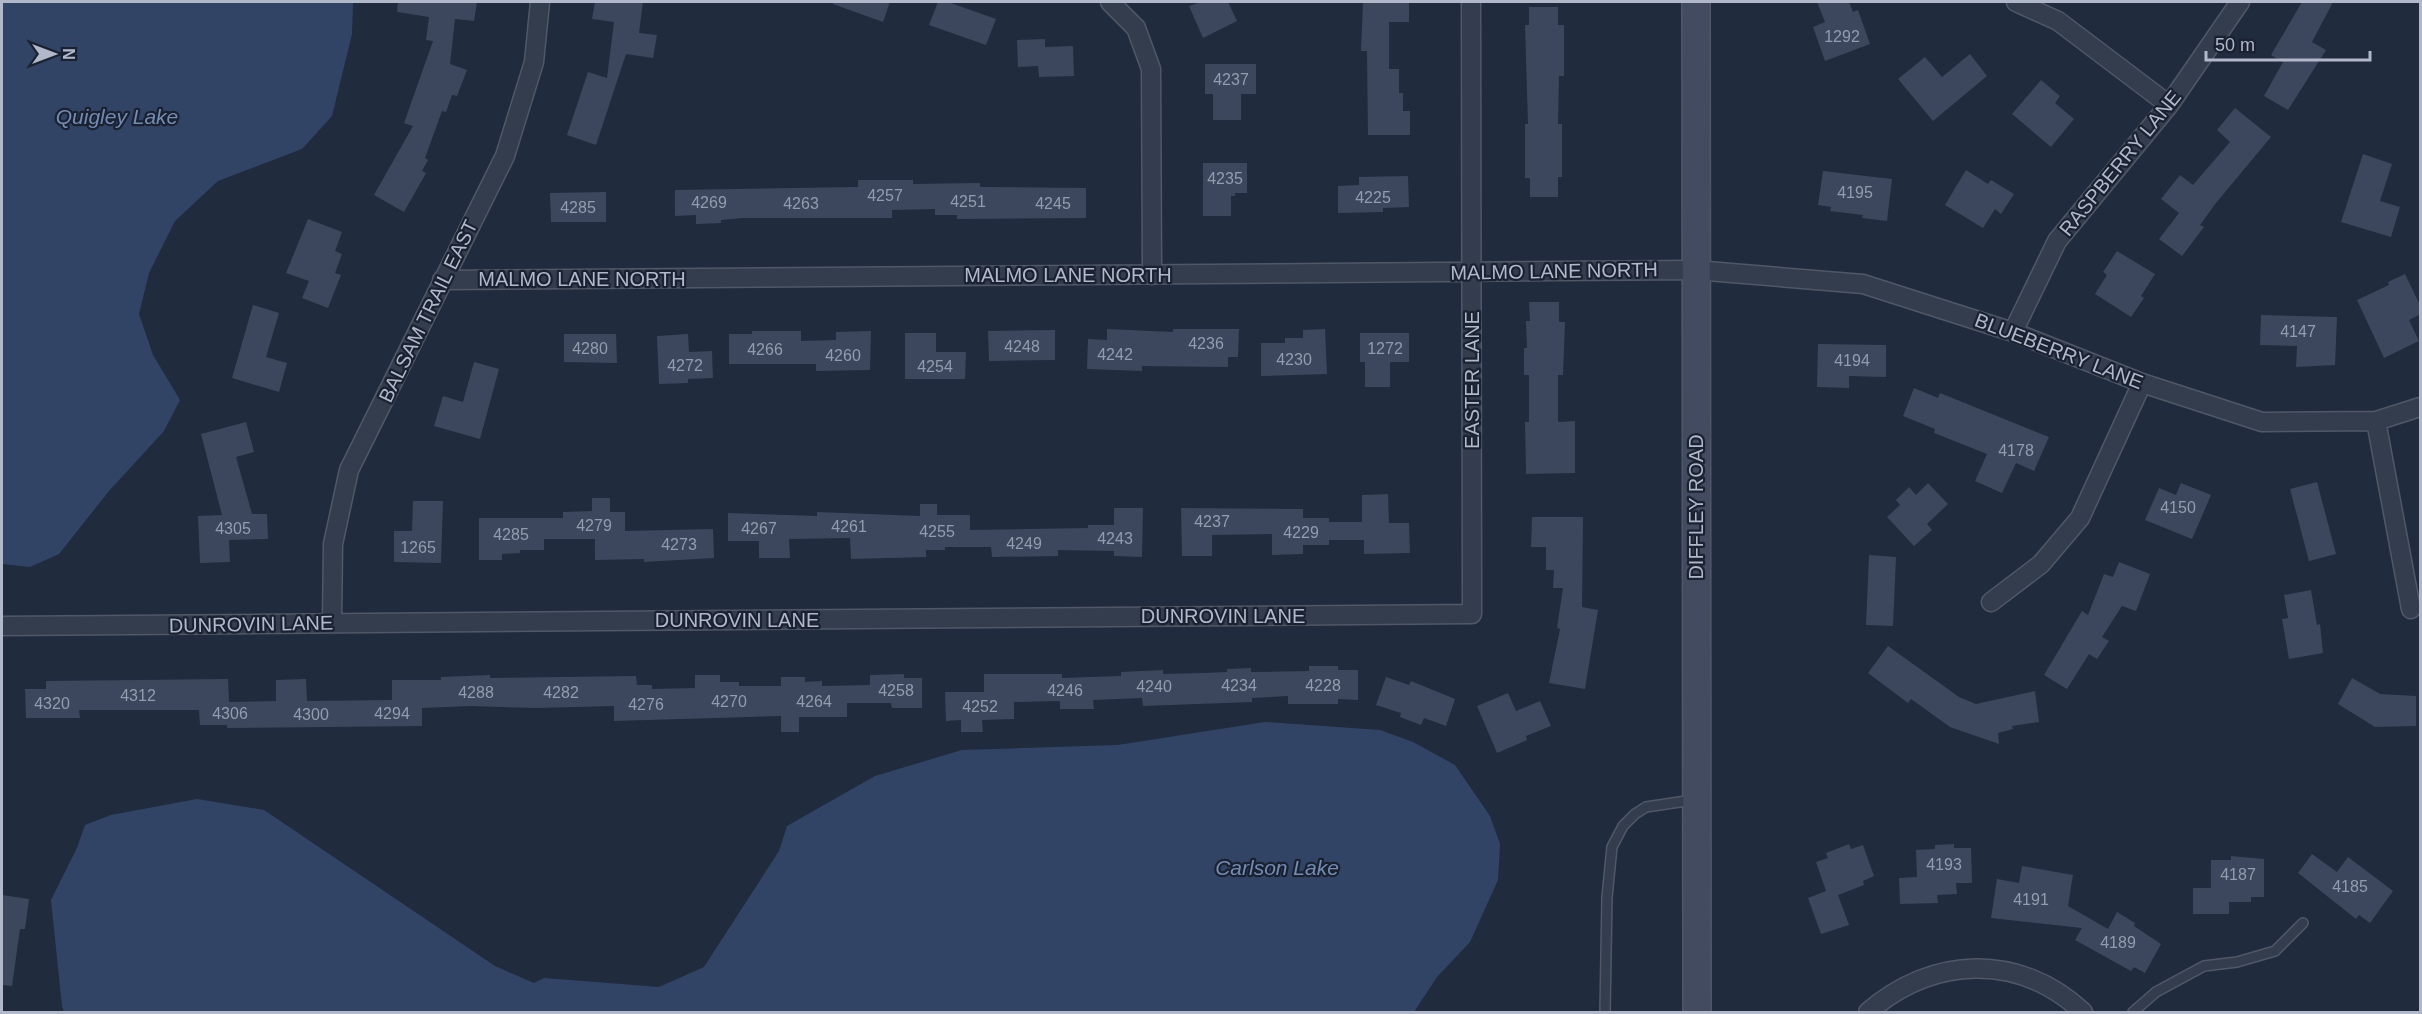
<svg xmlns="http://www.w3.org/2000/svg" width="2422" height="1014" viewBox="0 0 2422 1014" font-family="Arial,sans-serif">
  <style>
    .water { fill: #324466 }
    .building { fill: #3c475d }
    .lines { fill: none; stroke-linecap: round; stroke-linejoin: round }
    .lane-casing { stroke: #505868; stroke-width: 12 }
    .street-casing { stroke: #505868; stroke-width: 21 }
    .secondary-casing { stroke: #505868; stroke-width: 30 }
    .lane { stroke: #343d4d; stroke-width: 9 }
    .street { stroke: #343d4d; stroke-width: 18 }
    .secondary { stroke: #424b60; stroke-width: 27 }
    .labels { text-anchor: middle; stroke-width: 4.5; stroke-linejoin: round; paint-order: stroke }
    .number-label { font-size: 16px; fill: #939cae }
    .street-label { font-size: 20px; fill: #b0b8c9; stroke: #1a2232 }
    .water-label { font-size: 21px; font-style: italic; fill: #748bb3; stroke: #1a2232 }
  </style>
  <rect width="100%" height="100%" fill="#202b3d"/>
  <path class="water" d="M 2,2 L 353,2 L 352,34 L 332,116 L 302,149 L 218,181 L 175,221 L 149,273 L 139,314 L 153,355 L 180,400 L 164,431 L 109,491 L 59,554 L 30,567 L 2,564 Z
    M 1265,722 L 1380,730 L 1413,742 L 1455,765 L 1490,816 L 1500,844 L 1498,880 L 1470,942 L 1437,977 L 1414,1012 L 64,1012 L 62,1006 L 51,900 L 77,848 L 85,825 L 111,815 L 197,799 L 264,810 L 495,966 L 534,983 L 544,978 L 659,987 L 704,967 L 779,851 L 787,826 L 875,776 L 962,750 L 1118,745 Z"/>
  <path class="building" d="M 398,2 L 477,2 L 474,21 L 455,19 L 450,64 L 467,70 L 457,96 L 452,95 L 446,112 L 442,111 L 425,158 L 428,160 L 422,171 L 426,173 L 404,212 L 374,195 L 413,126 L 404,123 L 433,41 L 426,40 L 429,17 L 397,12 Z
    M 595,2 L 643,2 L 639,33 L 657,35 L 653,58 L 626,54 L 596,145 L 567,135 L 588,72 L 607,78 L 614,22 L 592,19 Z
    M 833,2 L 890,2 L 883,22 L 833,4 Z
    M 938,2 L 948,2 L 996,19 L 986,45 L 929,25 Z
    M 1201,2 L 1228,2 L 1237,21 L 1203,38 L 1189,6 Z
    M 1363,2 L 1409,2 L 1409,22 L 1389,22 L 1389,69 L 1399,69 L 1399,93 L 1403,93 L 1403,111 L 1410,111 L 1410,135 L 1368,135 L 1367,51 L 1361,51 Z
    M 1817,2 L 1849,2 L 1853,12 L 1858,10 L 1870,44 L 1825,61 L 1813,27 L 1825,22 Z
    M 2302,2 L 2333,2 L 2312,42 L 2326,50 L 2288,110 L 2264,96 L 2283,62 L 2271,55 Z
    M 1529,7 L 1558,7 L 1558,25 L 1564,25 L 1564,76 L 1559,76 L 1558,124 L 1562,124 L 1562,177 L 1558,177 L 1558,197 L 1530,197 L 1530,178 L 1525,178 L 1525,124 L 1528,124 L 1525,25 L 1529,25 Z
    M 1045,39 L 1045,47 L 1073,46 L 1074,76 L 1039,77 L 1038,66 L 1018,67 L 1017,40 Z
    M 1970,54 L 1987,76 L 1933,121 L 1898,79 L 1925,57 L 1942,77 Z
    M 1205,64 L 1256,64 L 1256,94 L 1241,94 L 1241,120 L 1213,120 L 1213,94 L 1205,94 Z
    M 2041,80 L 2060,96 L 2055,103 L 2074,119 L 2051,147 L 2012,114 Z
    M 2235,108 L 2271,137 L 2216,203 L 2200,225 L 2204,227 L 2182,256 L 2159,239 L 2179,213 L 2161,199 L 2180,175 L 2193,185 L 2230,142 L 2217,130 Z
    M 2363,154 L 2392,164 L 2380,201 L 2400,207 L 2391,237 L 2341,222 Z
    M 1203,163 L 1247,163 L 1247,193 L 1235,193 L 1235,196 L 1231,196 L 1231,216 L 1203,216 Z
    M 1966,170 L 1988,184 L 1991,180 L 2014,194 L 2001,214 L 1995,209 L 1983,228 L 1945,205 Z
    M 1823,171 L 1892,179 L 1887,221 L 1862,218 L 1863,215 L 1830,211 L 1831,207 L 1818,205 Z
    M 1408,176 L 1409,207 L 1383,208 L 1383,212 L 1338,213 L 1338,186 L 1359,185 L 1359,177 Z
    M 858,180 L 913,180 L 913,184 L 980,183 L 980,187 L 1086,188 L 1086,218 L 957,219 L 957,215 L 935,215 L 935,209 L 892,210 L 892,218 L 743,218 L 721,220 L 721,223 L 696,224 L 696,215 L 675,216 L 675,190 L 858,187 Z
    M 606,192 L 606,222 L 551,222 L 550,193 Z
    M 308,219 L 342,232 L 335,251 L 342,254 L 335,273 L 341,275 L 328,308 L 302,298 L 309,281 L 286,273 Z
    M 2117,251 L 2155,274 L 2141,296 L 2144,298 L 2131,317 L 2095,294 L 2107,275 L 2103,272 Z
    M 2405,274 L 2421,307 L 2421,314 L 2409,320 L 2419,341 L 2384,358 L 2357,300 L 2389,285 L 2388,282 Z
    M 1529,302 L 1559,302 L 1559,322 L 1565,322 L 1563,375 L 1558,375 L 1558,422 L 1575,421 L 1575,473 L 1526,474 L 1525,422 L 1529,422 L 1529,375 L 1524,375 L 1524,348 L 1527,348 L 1526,321 L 1530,321 Z
    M 253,305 L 279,313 L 266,357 L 287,363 L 279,392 L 232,378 Z
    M 2261,315 L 2337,317 L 2335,365 L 2296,367 L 2297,346 L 2260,345 Z
    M 1107,329 L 1173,332 L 1173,329 L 1239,329 L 1238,357 L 1228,357 L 1228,367 L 1142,366 L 1142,371 L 1087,369 L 1088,339 L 1107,340 Z
    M 1325,329 L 1327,374 L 1261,376 L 1261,343 L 1285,343 L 1285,338 L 1303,338 L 1303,330 Z
    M 1055,330 L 1055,360 L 989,361 L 988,331 Z
    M 752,331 L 801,331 L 801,341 L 836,340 L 836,332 L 871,331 L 870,370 L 816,371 L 816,364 L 729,364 L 729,334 L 752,334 Z
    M 905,333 L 936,333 L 936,352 L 966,352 L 965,379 L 905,379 Z
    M 1360,333 L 1409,333 L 1409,362 L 1390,362 L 1390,387 L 1365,387 L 1365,362 L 1360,362 Z
    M 564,334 L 616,334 L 617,363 L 564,362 Z
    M 688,334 L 689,352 L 712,351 L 713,378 L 688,379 L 688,383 L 659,384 L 657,336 Z
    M 1818,344 L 1886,345 L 1886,377 L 1849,376 L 1849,388 L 1817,387 Z
    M 474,362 L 499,369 L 480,439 L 434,426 L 443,396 L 463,402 Z
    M 1914,388 L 1938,398 L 1940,393 L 2049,437 L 2034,471 L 2016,463 L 2002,493 L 1975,481 L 1987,454 L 1934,433 L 1935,429 L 1903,416 Z
    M 246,422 L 254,452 L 236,457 L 252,514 L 267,514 L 268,539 L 229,540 L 230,562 L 200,563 L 198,516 L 222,515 L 201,434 Z
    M 2317,482 L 2336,554 L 2309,561 L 2290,489 Z
    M 1928,483 L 1948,504 L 1927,524 L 1932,530 L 1914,546 L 1887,517 L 1900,505 L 1896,500 L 1909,487 L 1916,495 Z
    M 2181,483 L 2211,495 L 2192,539 L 2145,520 L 2159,488 L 2176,495 Z
    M 1388,494 L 1389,523 L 1409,523 L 1410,553 L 1364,554 L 1364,540 L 1329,540 L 1329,545 L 1303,545 L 1303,554 L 1272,555 L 1272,534 L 1212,535 L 1212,556 L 1182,556 L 1181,508 L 1303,509 L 1303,518 L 1329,518 L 1329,522 L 1362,522 L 1362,495 Z
    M 592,498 L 610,498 L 610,512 L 625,512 L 625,531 L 713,529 L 714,558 L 644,562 L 644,559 L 595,560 L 595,539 L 544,539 L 544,550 L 520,550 L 520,553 L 502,554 L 502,560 L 479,560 L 479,518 L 563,518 L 563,512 L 592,511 Z
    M 413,501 L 443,501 L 441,563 L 394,562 L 394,531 L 412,531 Z
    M 920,504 L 937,504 L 937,515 L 970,515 L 970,530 L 1088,528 L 1088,525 L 1114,525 L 1114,508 L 1143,508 L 1142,557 L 1114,556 L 1114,551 L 1058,550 L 1058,556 L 992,557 L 991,547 L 945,547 L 945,550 L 926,550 L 926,557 L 851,559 L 850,538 L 789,539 L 790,558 L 759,558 L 759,541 L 728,541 L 728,513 L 817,516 L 817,512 L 920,516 Z
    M 1532,517 L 1583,517 L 1582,607 L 1598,610 L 1585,689 L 1549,683 L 1560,629 L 1557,628 L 1563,588 L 1553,588 L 1554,570 L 1546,570 L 1546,547 L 1531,547 Z
    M 1869,555 L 1896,557 L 1893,626 L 1866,625 Z
    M 2119,562 L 2150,574 L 2136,611 L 2122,606 L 2102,637 L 2109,641 L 2097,659 L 2089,654 L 2067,689 L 2044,675 L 2082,611 L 2088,615 L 2104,574 L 2113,577 Z
    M 2311,590 L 2317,625 L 2320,624 L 2323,653 L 2289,659 L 2282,619 L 2288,618 L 2284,595 Z
    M 1888,646 L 1959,697 L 1976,704 L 2035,691 L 2039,722 L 2012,726 L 2013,729 L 1998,733 L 1999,744 L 1950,727 L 1911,699 L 1908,703 L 1868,673 Z
    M 1309,666 L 1338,666 L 1338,670 L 1358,670 L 1358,700 L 1338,699 L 1338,704 L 1288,704 L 1288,696 L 1252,698 L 1252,702 L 1143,706 L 1142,698 L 1093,700 L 1094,709 L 1060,709 L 1060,701 L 1014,702 L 1014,719 L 982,720 L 983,732 L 961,732 L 961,720 L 946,721 L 945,692 L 984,692 L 984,674 L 1062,674 L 1062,678 L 1121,676 L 1121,672 L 1163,670 L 1163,674 L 1205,673 L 1227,672 L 1227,669 L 1251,668 L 1251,672 L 1309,671 Z
    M 904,674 L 904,678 L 922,678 L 922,708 L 892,708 L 891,703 L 847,703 L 847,717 L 799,717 L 799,732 L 781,732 L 781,716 L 614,721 L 614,706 L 536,708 L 470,706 L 422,708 L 422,726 L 227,728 L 227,725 L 200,725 L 199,710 L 79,710 L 80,718 L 26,718 L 25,689 L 46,689 L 46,681 L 228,679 L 229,702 L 276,701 L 276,680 L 306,679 L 307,701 L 392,700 L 392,680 L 441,680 L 441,677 L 490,675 L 490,678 L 636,676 L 637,685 L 652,685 L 652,689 L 695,688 L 695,675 L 720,675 L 720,682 L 739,682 L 739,686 L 781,686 L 781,677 L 805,677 L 805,682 L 822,681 L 822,686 L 870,685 L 870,675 Z
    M 1386,677 L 1409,685 L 1411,681 L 1455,699 L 1446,726 L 1424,718 L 1421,725 L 1400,717 L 1401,713 L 1376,705 Z
    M 2352,678 L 2380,694 L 2416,696 L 2416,726 L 2375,727 L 2338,704 Z
    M 1508,693 L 1516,711 L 1540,701 L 1551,726 L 1526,736 L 1527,740 L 1497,753 L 1477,706 Z
    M 1849,844 L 1851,849 L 1863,845 L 1874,876 L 1863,881 L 1864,885 L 1838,895 L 1849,925 L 1821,934 L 1808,898 L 1826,891 L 1816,862 L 1828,858 L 1826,853 Z
    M 1954,844 L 1954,848 L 1971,848 L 1972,883 L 1956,883 L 1957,894 L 1937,895 L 1938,903 L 1900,904 L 1899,878 L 1917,877 L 1916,850 L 1935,849 L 1935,845 Z
    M 2312,854 L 2337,872 L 2348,857 L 2393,891 L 2370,923 L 2359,915 L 2356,919 L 2298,873 Z
    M 2231,856 L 2264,859 L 2264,897 L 2251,897 L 2251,902 L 2229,902 L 2229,914 L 2193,914 L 2193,888 L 2211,888 L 2211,860 L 2231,860 Z
    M 2022,866 L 2073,875 L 2068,906 L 2108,929 L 2117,912 L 2135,923 L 2134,926 L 2161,944 L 2145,973 L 2134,967 L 2131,971 L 2075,940 L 2082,928 L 1991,918 L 1997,879 L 2019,883 Z
    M 2,895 L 29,899 L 25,929 L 20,929 L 12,986 L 2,985 Z"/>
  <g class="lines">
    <defs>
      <path id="lane" d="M 1605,1012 L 1607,897 L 1612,847 L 1623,826 L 1635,814 L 1646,807 L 1693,800
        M 2133,1012 L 2156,992 L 2204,966 L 2237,962 L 2275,951 L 2303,923"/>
      <path id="street" d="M 1110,2 L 1136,28 L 1151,69 L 1152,275
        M 2016,2 L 2058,21 L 2169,105
        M 442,280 L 1695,270 L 1863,284 L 2013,332 L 2142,383 L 2262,422 L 2376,421 L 2420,407
        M 2013,332 L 2057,241 L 2169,105 L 2240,2
        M 2376,421 L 2411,609
        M 1991,602 L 2041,564 L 2080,518 L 2142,383
        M 332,623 L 333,544 L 349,470 L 505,156 L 534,62 L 540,2
        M 2,626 L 1472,614 L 1471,2
        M 1868,1012 C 1933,956 2018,952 2083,1012"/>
      <path id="secondary" d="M 1696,2 L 1697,1012"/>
    </defs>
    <use href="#lane" class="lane-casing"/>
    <use href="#street" class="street-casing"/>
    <use href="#secondary" class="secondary-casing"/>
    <use href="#lane" class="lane"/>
    <use href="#street" class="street"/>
    <use href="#secondary" class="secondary"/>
  </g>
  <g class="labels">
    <g class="number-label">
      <text x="1842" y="42">1292</text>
      <text x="1231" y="85">4237</text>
      <text x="1225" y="184">4235</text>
      <text x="1855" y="198">4195</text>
      <text x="885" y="201">4257</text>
      <text x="1373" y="203">4225</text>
      <text x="968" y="207">4251</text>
      <text x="709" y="208">4269</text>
      <text x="801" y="209">4263</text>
      <text x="1053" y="209">4245</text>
      <text x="578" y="213">4285</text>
      <text x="2298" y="337">4147</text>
      <text x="1206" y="349">4236</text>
      <text x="1022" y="352">4248</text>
      <text x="590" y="354">4280</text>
      <text x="1385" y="354">1272</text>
      <text x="765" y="355">4266</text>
      <text x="1115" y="360">4242</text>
      <text x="843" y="361">4260</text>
      <text x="1294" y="365">4230</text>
      <text x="1852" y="366">4194</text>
      <text x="685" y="371">4272</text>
      <text x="935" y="372">4254</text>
      <text x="2016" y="456">4178</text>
      <text x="2178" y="513">4150</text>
      <text x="1212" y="527">4237</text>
      <text x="594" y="531">4279</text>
      <text x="849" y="532">4261</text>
      <text x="233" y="534">4305</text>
      <text x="759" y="534">4267</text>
      <text x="937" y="537">4255</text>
      <text x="1301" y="538">4229</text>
      <text x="511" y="540">4285</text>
      <text x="1115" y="544">4243</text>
      <text x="1024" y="549">4249</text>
      <text x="679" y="550">4273</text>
      <text x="418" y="553">1265</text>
      <text x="1239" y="691">4234</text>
      <text x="1323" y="691">4228</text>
      <text x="1154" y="692">4240</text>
      <text x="896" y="696">4258</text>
      <text x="1065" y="696">4246</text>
      <text x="476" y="698">4288</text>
      <text x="561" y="698">4282</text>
      <text x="138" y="701">4312</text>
      <text x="729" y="707">4270</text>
      <text x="814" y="707">4264</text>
      <text x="52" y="709">4320</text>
      <text x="646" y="710">4276</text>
      <text x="980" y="712">4252</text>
      <text x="230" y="719">4306</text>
      <text x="392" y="719">4294</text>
      <text x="311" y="720">4300</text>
      <text x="1944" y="870">4193</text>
      <text x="2238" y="880">4187</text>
      <text x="2350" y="892">4185</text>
      <text x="2031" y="905">4191</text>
      <text x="2118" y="948">4189</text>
    </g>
    <g class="street-label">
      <text transform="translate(2120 163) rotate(-51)" y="7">RASPBERRY LANE</text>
      <text transform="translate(1554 271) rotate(-1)" y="7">MALMO LANE NORTH</text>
      <text x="1068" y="282">MALMO LANE NORTH</text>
      <text x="582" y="286">MALMO LANE NORTH</text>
      <text transform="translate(428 311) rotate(-64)" y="7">BALSAM TRAIL EAST</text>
      <text transform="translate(2059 351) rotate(21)" y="7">BLUEBERRY LANE</text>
      <text transform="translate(1472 380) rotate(-90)" y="7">EASTER LANE</text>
      <text transform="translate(1696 507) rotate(-90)" y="7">DIFFLEY ROAD</text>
      <text x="1223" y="623">DUNROVIN LANE</text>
      <text x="737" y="627">DUNROVIN LANE</text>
      <text transform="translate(251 624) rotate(-1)" y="7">DUNROVIN LANE</text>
    </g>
    <g class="water-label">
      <text x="117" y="124">Quigley Lake</text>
      <text x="1277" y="875">Carlson Lake</text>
    </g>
  </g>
  <rect width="2422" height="1014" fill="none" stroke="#b0b8c9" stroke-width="6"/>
  <g transform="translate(54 54) rotate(90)" stroke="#1a2232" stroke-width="4.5" paint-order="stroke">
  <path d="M0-4.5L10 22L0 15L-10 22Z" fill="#b0b8c9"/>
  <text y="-9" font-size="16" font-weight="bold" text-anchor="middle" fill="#b0b8c9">N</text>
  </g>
  <path d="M2206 51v9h164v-9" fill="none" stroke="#b0b8c9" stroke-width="3"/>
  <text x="2215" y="51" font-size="18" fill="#b0b8c9" stroke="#1a2232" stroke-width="4.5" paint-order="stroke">50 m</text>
</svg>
